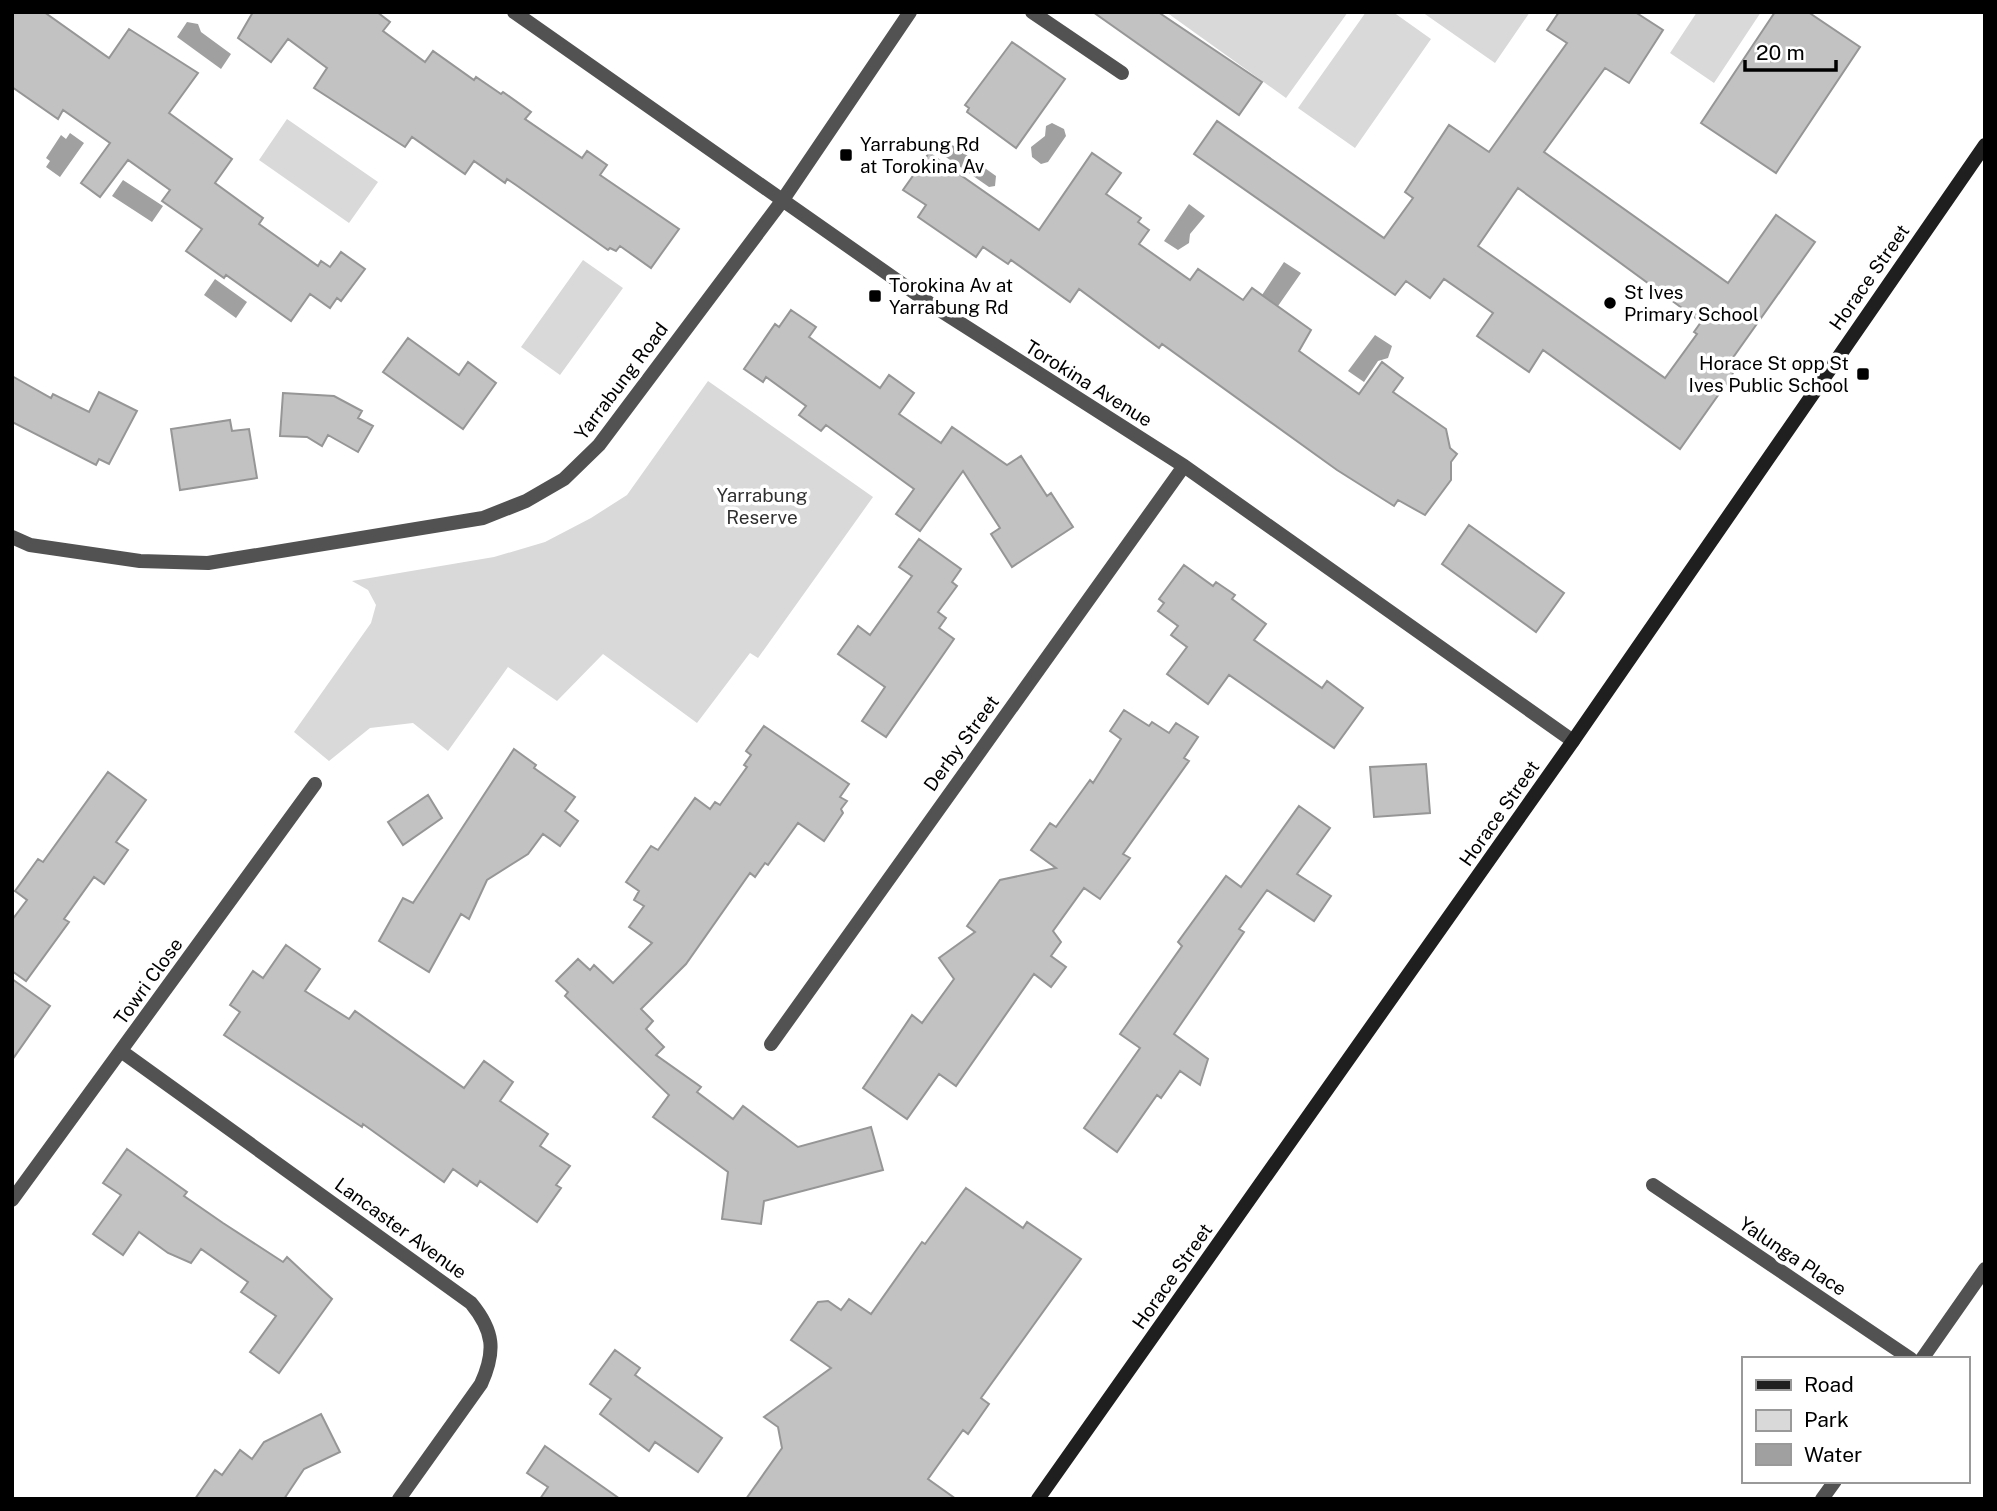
<svg xmlns="http://www.w3.org/2000/svg" width="1997" height="1511" viewBox="0 0 1997 1511" font-family="'Public Sans',sans-serif">
  <style>
    .green { fill: #d9d9d9 }
    .water { fill: #a0a0a0 }
    .building { fill: #c2c2c2; stroke: #969696; stroke-width: 2; fill-rule: evenodd }
    .lines { fill: none; stroke-linecap: round; stroke-linejoin: round }
    .service { stroke: #525252; stroke-width: 14 }
    .minor { stroke: #525252; stroke-width: 14 }
    .secondary { stroke: #1f1f1f; stroke-width: 14 }
    .poi-dot { fill: #000; stroke: #fff; stroke-width: 2.5 }
    .labels { text-anchor: middle; stroke-width: 7; stroke-linejoin: round; paint-order: stroke }
    .poi-label { font-size: 19px; fill: #000; stroke: #fff; text-anchor: start }
    .street-label { font-size: 19px; fill: #000; stroke: #fff }
    .park-label { font-size: 19px; fill: #303030; stroke: #fff }
  </style>
  <rect width="100%" height="100%" fill="#fff"/>
  <path class="green" d="M 1166,12 L 1348,12 L 1286,98 Z
    M 1366,12 L 1393,12 L 1431,39 L 1355,148 L 1298,108 Z
    M 1422,12 L 1530,12 L 1495,63 Z
    M 1697,12 L 1761,12 L 1714,83 L 1670,53 Z
    M 287,119 L 378,182 L 349,223 L 259,160 Z
    M 583,260 L 623,288 L 560,375 L 521,347 Z
    M 708,381 L 873,497 L 758,658 L 750,653 L 697,723 L 603,654 L 557,701 L 508,667 L 448,751 L 413,723 L 370,728 L 329,761 L 294,732 L 371,623 L 376,605 L 368,590 L 352,581 L 494,557 L 545,542 L 591,518 L 627,495 Z"/>
  <path class="water" d="M 187,22 L 198,24 L 201,32 L 231,54 L 221,69 L 177,37 Z
    M 1052,123 L 1064,129 L 1066,136 L 1048,162 L 1041,164 L 1032,157 L 1031,147 L 1045,136 L 1046,126 Z
    M 70,133 L 84,143 L 60,177 L 46,167 L 50,161 L 46,158 L 61,135 L 66,139 Z
    M 944,144 L 951,144 L 996,176 L 995,186 L 989,187 L 943,155 Z
    M 123,180 L 163,206 L 152,222 L 112,196 Z
    M 1189,204 L 1205,216 L 1190,234 L 1189,243 L 1178,250 L 1164,241 Z
    M 1284,262 L 1301,273 L 1278,306 L 1262,295 Z
    M 215,279 L 247,302 L 236,318 L 204,295 Z
    M 1375,335 L 1392,346 L 1388,358 L 1378,361 L 1364,382 L 1348,371 Z"/>
  <path class="building" d="M 12,12 L 44,12 L 109,58 L 129,29 L 198,73 L 169,113 L 232,159 L 215,183 L 263,218 L 259,224 L 318,266 L 321,261 L 330,267 L 341,252 L 365,269 L 341,301 L 337,298 L 330,308 L 310,294 L 291,321 L 226,275 L 224,278 L 186,251 L 202,229 L 162,201 L 170,190 L 128,160 L 100,197 L 81,183 L 110,143 L 63,110 L 58,119 L 12,87 Z
    M 253,12 L 377,12 L 390,22 L 383,31 L 425,62 L 433,51 L 474,80 L 476,77 L 501,94 L 503,92 L 531,112 L 525,119 L 582,158 L 587,151 L 607,165 L 600,175 L 679,229 L 651,268 L 620,246 L 616,251 L 610,248 L 608,250 L 516,185 L 507,179 L 505,183 L 474,161 L 465,174 L 412,137 L 405,147 L 314,88 L 327,68 L 288,39 L 271,62 L 238,38 Z
    M 1093,12 L 1158,12 L 1262,82 L 1239,115 Z
    M 1559,12 L 1635,12 L 1663,30 L 1629,83 L 1605,68 L 1544,152 L 1728,283 L 1776,215 L 1815,242 L 1732,359 L 1738,363 L 1731,377 L 1680,449 L 1543,350 L 1529,372 L 1477,336 L 1493,313 L 1444,279 L 1430,298 L 1406,281 L 1395,295 L 1194,154 L 1217,121 L 1384,238 L 1413,198 L 1405,192 L 1449,125 L 1489,152 L 1567,43 L 1547,30 ZM 1518,188 L 1701,322 L 1694,332 L 1697,334 L 1665,378 L 1478,246 Z
    M 1775,12 L 1808,12 L 1860,47 L 1776,173 L 1701,123 Z
    M 1012,42 L 1065,79 L 1016,148 L 967,112 L 969,108 L 965,105 Z
    M 929,153 L 1039,230 L 1092,153 L 1121,173 L 1106,194 L 1141,218 L 1138,222 L 1149,230 L 1139,244 L 1190,280 L 1198,269 L 1243,300 L 1252,288 L 1311,330 L 1299,351 L 1359,394 L 1382,362 L 1403,378 L 1393,392 L 1446,429 L 1450,448 L 1457,454 L 1451,462 L 1451,480 L 1425,515 L 1398,500 L 1394,506 L 1337,470 L 1162,344 L 1159,348 L 1079,289 L 1070,302 L 1011,260 L 1008,264 L 983,247 L 976,257 L 918,217 L 926,205 L 903,190 Z
    M 791,310 L 816,327 L 809,337 L 880,388 L 889,375 L 914,393 L 899,414 L 941,443 L 952,427 L 1007,465 L 1021,456 L 1047,496 L 1051,493 L 1073,527 L 1012,567 L 991,534 L 1000,528 L 963,471 L 920,531 L 896,514 L 914,489 L 826,425 L 821,431 L 799,415 L 806,406 L 766,377 L 763,382 L 744,369 L 775,324 L 779,327 Z
    M 408,338 L 459,375 L 468,362 L 496,383 L 463,429 L 383,372 Z
    M 12,376 L 51,398 L 53,394 L 89,412 L 99,392 L 137,411 L 109,464 L 99,459 L 96,465 L 12,422 Z
    M 283,393 L 334,396 L 362,411 L 358,418 L 373,426 L 358,452 L 328,435 L 322,446 L 307,437 L 280,436 Z
    M 230,420 L 232,431 L 249,429 L 257,478 L 180,490 L 171,429 Z
    M 1469,525 L 1564,593 L 1536,632 L 1442,564 Z
    M 919,539 L 961,569 L 952,582 L 957,586 L 938,612 L 946,618 L 939,628 L 954,639 L 886,737 L 862,721 L 885,687 L 838,654 L 858,626 L 870,635 L 912,576 L 899,567 Z
    M 1184,565 L 1213,586 L 1216,582 L 1235,595 L 1232,599 L 1266,624 L 1254,640 L 1322,688 L 1327,681 L 1363,708 L 1334,748 L 1229,675 L 1208,704 L 1167,674 L 1187,647 L 1171,635 L 1178,626 L 1158,611 L 1164,603 L 1159,599 Z
    M 1124,710 L 1149,726 L 1152,722 L 1169,733 L 1176,723 L 1198,737 L 1184,758 L 1189,761 L 1123,854 L 1130,858 L 1100,899 L 1084,888 L 1053,931 L 1061,942 L 1051,956 L 1066,967 L 1051,987 L 1034,974 L 956,1086 L 939,1074 L 907,1119 L 863,1088 L 912,1015 L 922,1023 L 954,979 L 939,958 L 975,932 L 967,926 L 1000,880 L 1056,868 L 1031,850 L 1050,823 L 1056,827 L 1090,780 L 1093,783 L 1121,739 L 1110,731 Z
    M 764,726 L 849,784 L 840,797 L 847,801 L 841,809 L 843,813 L 824,841 L 798,823 L 768,865 L 765,863 L 755,877 L 750,873 L 686,964 L 641,1009 L 653,1021 L 646,1029 L 664,1047 L 656,1055 L 701,1087 L 697,1092 L 733,1119 L 743,1106 L 798,1147 L 871,1127 L 883,1170 L 764,1201 L 761,1224 L 722,1219 L 728,1172 L 653,1117 L 669,1095 L 565,996 L 568,992 L 556,981 L 578,959 L 590,970 L 594,965 L 613,983 L 652,943 L 629,927 L 644,906 L 634,900 L 639,891 L 626,882 L 651,846 L 658,850 L 695,798 L 710,809 L 715,802 L 720,805 L 747,767 L 744,765 L 751,755 L 746,751 Z
    M 514,749 L 536,765 L 534,768 L 575,797 L 565,811 L 578,821 L 560,846 L 543,834 L 528,854 L 487,880 L 469,919 L 461,914 L 429,972 L 379,941 L 403,898 L 413,903 Z
    M 1426,764 L 1430,813 L 1374,817 L 1370,767 Z
    M 108,772 L 146,800 L 116,842 L 128,850 L 104,884 L 94,877 L 64,919 L 69,922 L 26,981 L 12,971 L 12,920 L 27,900 L 15,891 L 38,859 L 43,862 Z
    M 428,795 L 442,818 L 403,845 L 388,822 Z
    M 1299,806 L 1330,828 L 1297,874 L 1331,896 L 1314,921 L 1267,890 L 1239,929 L 1244,932 L 1174,1034 L 1208,1059 L 1200,1085 L 1180,1071 L 1161,1098 L 1157,1095 L 1117,1152 L 1084,1128 L 1140,1048 L 1120,1034 L 1182,946 L 1178,942 L 1226,876 L 1241,887 Z
    M 286,945 L 320,969 L 305,991 L 349,1019 L 355,1011 L 464,1088 L 484,1061 L 513,1082 L 500,1101 L 548,1134 L 540,1146 L 570,1166 L 556,1185 L 561,1188 L 537,1222 L 480,1181 L 477,1186 L 453,1169 L 444,1182 L 363,1124 L 362,1127 L 224,1035 L 240,1012 L 230,1005 L 253,971 L 263,978 Z
    M 12,979 L 50,1006 L 12,1060 Z
    M 127,1149 L 187,1192 L 184,1196 L 223,1223 L 283,1262 L 287,1257 L 332,1299 L 279,1373 L 250,1352 L 276,1316 L 241,1292 L 248,1282 L 201,1249 L 191,1263 L 168,1253 L 139,1232 L 123,1255 L 93,1234 L 121,1195 L 103,1183 Z
    M 966,1188 L 1023,1228 L 1027,1222 L 1081,1259 L 981,1398 L 989,1404 L 968,1434 L 963,1430 L 928,1479 L 956,1499 L 746,1499 L 782,1448 L 778,1427 L 764,1417 L 831,1368 L 791,1340 L 818,1302 L 828,1301 L 841,1310 L 849,1299 L 871,1314 L 922,1242 L 925,1244 Z
    M 615,1350 L 640,1368 L 635,1375 L 722,1438 L 698,1472 L 655,1442 L 649,1451 L 600,1414 L 611,1399 L 590,1384 Z
    M 321,1414 L 340,1452 L 304,1469 L 284,1499 L 195,1499 L 215,1470 L 222,1475 L 240,1450 L 252,1459 L 264,1442 Z
    M 545,1446 L 620,1499 L 540,1499 L 548,1487 L 527,1473 Z"/>
  <g class="lines">
    <path class="service" d="M 1032,12 L 1122,73"/>
    <path class="minor" d="M 514,12 L 935,307 L 1184,466 L 1573,741
      M 12,537 L 30,545 L 140,561 L 208,563 L 483,518 L 526,501 L 564,479 L 599,445 L 782,201 L 910,12
      M 771,1044 L 1184,466
      M 121,1051 L 471,1303 C 494,1331 496,1351 481,1384 L 399,1499
      M 1653,1185 L 1911,1359
      M 12,1200 L 315,784
      M 1922,1359 L 1985,1269
      M 1822,1499 L 1835,1481"/>
    <path class="secondary" d="M 1038,1499 L 1573,741 L 1985,145"/>
  </g>
  <g class="poi-dot">
    <rect x="839" y="148" width="14" height="14" rx="3.5"/>
    <rect x="868" y="289" width="14" height="14" rx="3.5"/>
    <circle cx="1610" cy="303" r="7"/>
    <rect x="1856" y="367" width="14" height="14" rx="3.5"/>
  </g>
  <g class="labels">
    <g class="poi-label">
      <text x="860" y="151">Yarrabung Rd<tspan x="860" dy="22">at Torokina Av</tspan></text>
      <text x="889" y="292">Torokina Av at<tspan x="889" dy="22">Yarrabung Rd</tspan></text>
      <text x="1624" y="299">St Ives<tspan x="1624" dy="22">Primary School</tspan></text>
      <text x="1849" y="370" text-anchor="end">Horace St opp St<tspan x="1849" dy="22">Ives Public School</tspan></text>
    </g>
    <g class="street-label">
      <text transform="translate(1869 277) rotate(-55)" y="7">Horace Street</text>
      <text transform="translate(621 381) rotate(-53)" y="7">Yarrabung Road</text>
      <text transform="translate(1089 383) rotate(32)" y="7">Torokina Avenue</text>
      <text transform="translate(961 743) rotate(-54)" y="7">Derby Street</text>
      <text transform="translate(1499 813) rotate(-55)" y="7">Horace Street</text>
      <text transform="translate(148 981) rotate(-54)" y="7">Towri Close</text>
      <text transform="translate(401 1228) rotate(36)" y="7">Lancaster Avenue</text>
      <text transform="translate(1793 1256) rotate(34)" y="7">Yalunga Place</text>
      <text transform="translate(1172 1276) rotate(-55)" y="7">Horace Street</text>
    </g>
    <g class="park-label">
      <text x="762" y="502">Yarrabung<tspan x="762" dy="22">Reserve</tspan></text>
    </g>
  </g>
  <rect width="1997" height="1511" fill="none" stroke="#000000" stroke-width="28"/>
  <rect x="1742" y="1357" width="228" height="126" fill="#ffffff" stroke="#999999" stroke-width="2"/>
  <rect x="1756" y="1380" width="35" height="10" fill="#1f1f1f" stroke="#999999" stroke-width="2"/>
  <text x="1804" y="1392" font-size="21" fill="#000000">Road</text>
  <rect x="1756" y="1410" width="35" height="21" fill="#d9d9d9" stroke="#999999" stroke-width="2"/>
  <text x="1804" y="1427" font-size="21" fill="#000000">Park</text>
  <rect x="1756" y="1444" width="35" height="21" fill="#a0a0a0" stroke="#999999" stroke-width="2"/>
  <text x="1804" y="1462" font-size="21" fill="#000000">Water</text>
  <path d="M1745 60v10h91v-10" fill="none" stroke="#000000" stroke-width="3.5"/>
  <text x="1756" y="60" font-size="21" fill="#000000" stroke="#ffffff" stroke-width="5" paint-order="stroke">20 m</text>
</svg>
